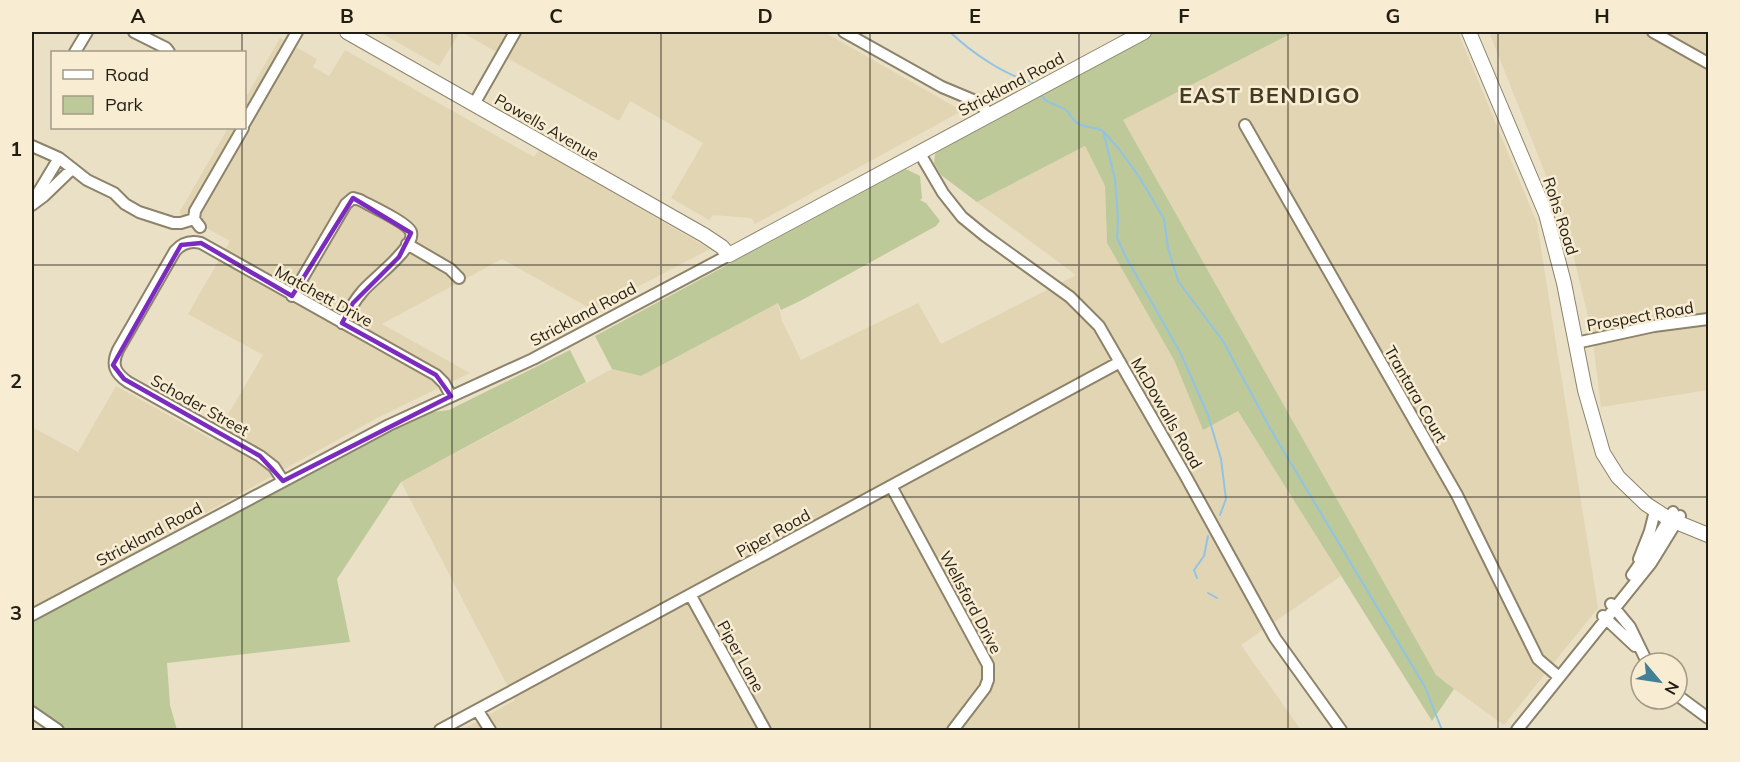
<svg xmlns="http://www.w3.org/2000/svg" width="1740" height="762" viewBox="0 0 1740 762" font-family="Mulish,sans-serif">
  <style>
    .built { fill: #e2d5b3 }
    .green { fill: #bdc998 }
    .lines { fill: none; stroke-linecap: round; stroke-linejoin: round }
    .stream { stroke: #91c3e5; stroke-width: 2 }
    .minor-casing { stroke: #8c836a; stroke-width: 14 }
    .major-casing { stroke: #8c836a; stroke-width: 16 }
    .minor { stroke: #fff; stroke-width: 10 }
    .major { stroke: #fff; stroke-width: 14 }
    .marked { fill: none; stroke: #7b2cbf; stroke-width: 4.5; stroke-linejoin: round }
    .grid { fill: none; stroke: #221e14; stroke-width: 1.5; stroke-opacity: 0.55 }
    .labels { text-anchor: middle; stroke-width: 5; stroke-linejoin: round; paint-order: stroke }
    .street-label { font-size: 16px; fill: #221e14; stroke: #f8edd2 }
    .district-label { font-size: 22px; font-weight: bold; letter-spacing: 1.5px; fill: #433b24; stroke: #f8edd2 }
    .neatline { fill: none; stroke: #221e14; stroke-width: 2 }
    .grid-label { font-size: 20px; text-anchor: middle; font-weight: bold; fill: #221e14 }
  </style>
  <rect width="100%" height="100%" fill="#eae0c5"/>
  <path class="built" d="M 385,32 L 460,32 L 439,66 L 383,34 Z
    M 461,32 L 824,32 L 959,109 L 960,112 L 755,224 L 751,218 L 713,215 L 709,220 L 671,198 L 703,143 L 630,101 L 619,121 Z
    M 1291,32 L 1458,32 L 1537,223 L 1598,608 L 1504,725 L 1436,676 L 1123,120 Z
    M 1489,32 L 1708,32 L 1708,390 L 1601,407 L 1592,334 L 1567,228 Z
    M 280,38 L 317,59 L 313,67 L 329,76 L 345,50 L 534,157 L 539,150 L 710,249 L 593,310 L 502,259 L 382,324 L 470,373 L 377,418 L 32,609 L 32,427 L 78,452 L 116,386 L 213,440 L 263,355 L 188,314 L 230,241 L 179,213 L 228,128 L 244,128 L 245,99 Z
    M 1085,146 L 1105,186 L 1107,243 L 1174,360 L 1203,429 L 1238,410 L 1341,576 L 1241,645 L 1301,730 L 462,730 L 515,700 L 401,482 L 612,369 L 641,376 L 778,303 L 782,321 L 801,360 L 918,303 L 941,344 L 1076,275 L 977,202 Z"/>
  <path class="green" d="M 1154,32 L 1294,32 L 1123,120 L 1436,675 L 1454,689 L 1432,721 L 1238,411 L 1203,430 L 1174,360 L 1107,243 L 1105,186 L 1085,146 L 977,202 L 941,175 L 934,163 L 935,154 L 957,137 Z
    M 906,169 L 920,176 L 922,198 L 920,200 L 926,203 L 940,221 L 936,226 L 802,300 L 781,310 L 778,303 L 641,376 L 612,369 L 595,336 Z
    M 570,350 L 586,382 L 401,482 L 337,579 L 350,642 L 167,663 L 170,705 L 177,730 L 61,730 L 32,704 L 32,621 L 426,413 L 449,410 Z"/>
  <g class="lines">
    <path class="stream" d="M 950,32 C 971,52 1005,76 1033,82
      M 1041,95 C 1049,107 1060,103 1068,112 C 1073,118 1073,122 1081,125 C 1090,129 1093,125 1103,131 L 1115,179 L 1118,219 L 1117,238 L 1127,259 L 1180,352 L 1208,415 L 1221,459 L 1226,499 L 1220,515
      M 1103,131 L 1119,149 L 1140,178 L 1164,219 L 1168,248 L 1178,281 L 1223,341 L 1271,430 L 1425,687 L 1442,730
      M 1197,578 L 1194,570 L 1204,556 L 1208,536
      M 1208,593 L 1217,598"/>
    <defs>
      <path id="minor" d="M 134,32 L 166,48 L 169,52
        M 844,32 L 942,87 L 973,100 L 985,109 L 988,115
        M 1653,32 L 1708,63
        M 75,52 L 87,32
        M 474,104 L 515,32
        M 244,124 L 297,32
        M 1245,125 L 1457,495 L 1538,659 L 1559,677
        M 32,146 L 59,158 L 87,180 L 114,193 L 125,204 L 139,212 L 173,223 L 181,223 L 194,219
        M 919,152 L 943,193 L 962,217 L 984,235 L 1070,297 L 1099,326 L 1185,475 L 1275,638 L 1341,730
        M 33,201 L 59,158
        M 32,205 L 44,196 L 72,169
        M 200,227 L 194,219 L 195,211 L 243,128
        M 407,244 L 450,269 L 459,278
        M 292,296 L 346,204 L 353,198 L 360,200 C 369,205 408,223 411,232 C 416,248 371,280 362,292 C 354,301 348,312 342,323
        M 1576,343 L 1654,326 L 1708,319
        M 283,481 L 274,467 L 260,456 L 128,382 C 115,373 111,365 118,350 L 175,251 C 182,243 190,240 201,243 L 436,375 L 444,383 L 451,396
        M 891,486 L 988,665 L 988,680 L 985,688 L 953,730
        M 1639,559 L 1650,531 L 1655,511
        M 1632,575 L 1655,542 L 1673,512
        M 691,596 L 765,730
        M 1611,604 L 1630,627 L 1647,662
        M 32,615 L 389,425 L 533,359 L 729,255
        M 1603,616 L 1635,646
        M 1677,695 L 1708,718
        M 478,711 L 490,730
        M 32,712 L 58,730
        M 440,730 L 1120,362
        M 1517,730 L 1651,563 L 1680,516"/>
      <path id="major" d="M 347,32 L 704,235 L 722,247 L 729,255 L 1144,32
        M 1469,32 L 1546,214 L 1564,283 L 1585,390 L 1603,453 L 1618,477 L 1646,504 L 1669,519 L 1708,535"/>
    </defs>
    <use href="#minor" class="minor-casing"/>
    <use href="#major" class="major-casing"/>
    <use href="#minor" class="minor"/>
    <use href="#major" class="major"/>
  </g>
  <path class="marked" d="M 353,198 L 411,233 L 399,257 L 353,303 L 342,323 L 436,375 L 451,396 L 283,481 L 260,456 L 124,379 L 113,365 L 181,245 L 201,243 L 292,296 Z"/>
  <path class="grid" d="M 242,32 L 242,52M 452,32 L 452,730M 661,32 L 661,730M 870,32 L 870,730M 1079,32 L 1079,730M 1288,32 L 1288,730M 1498,32 L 1498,730M 242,128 L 242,730M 32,265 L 1708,265M 32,497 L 1708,497"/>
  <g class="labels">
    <g class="street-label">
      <text transform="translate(1011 84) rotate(-28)" y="6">Strickland Road</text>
      <text transform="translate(547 127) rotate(30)" y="6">Powells Avenue</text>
      <text transform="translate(1561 216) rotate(72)" y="6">Rohs Road</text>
      <text transform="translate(324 296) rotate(29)" y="6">Matchett Drive</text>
      <text transform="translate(583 314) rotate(-28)" y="6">Strickland Road</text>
      <text transform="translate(1640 316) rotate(-10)" y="6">Prospect Road</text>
      <text transform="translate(1416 394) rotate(60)" y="6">Trantara Court</text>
      <text transform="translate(200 405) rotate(29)" y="6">Schoder Street</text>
      <text transform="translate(1167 413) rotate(60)" y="6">McDowalls Road</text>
      <text transform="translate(773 533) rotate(-29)" y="6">Piper Road</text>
      <text transform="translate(149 534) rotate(-28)" y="6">Strickland Road</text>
      <text transform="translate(971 602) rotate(62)" y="6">Wellsford Drive</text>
      <text transform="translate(741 656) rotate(61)" y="6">Piper Lane</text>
    </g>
    <g class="district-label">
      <text x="1270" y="103">EAST BENDIGO</text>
    </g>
  </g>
  <rect width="1740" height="762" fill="none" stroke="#f8edd2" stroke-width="66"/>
  <rect x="51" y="51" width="195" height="78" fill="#f8edd2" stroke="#a29a86" stroke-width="1.5"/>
  <rect x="63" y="70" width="30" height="9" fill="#ffffff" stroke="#a29a86" stroke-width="1.5"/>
  <text x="105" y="81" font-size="18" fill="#221e14">Road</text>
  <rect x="63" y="96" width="30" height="18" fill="#bdc998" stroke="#a29a86" stroke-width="1.5"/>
  <text x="105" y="111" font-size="18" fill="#221e14">Park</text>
  <g transform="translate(1659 681) rotate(119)"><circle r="28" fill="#f8edd2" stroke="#a29a86" stroke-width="1.5"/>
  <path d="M0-4.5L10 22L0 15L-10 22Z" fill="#438096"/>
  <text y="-9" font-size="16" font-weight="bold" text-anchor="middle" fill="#221e14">N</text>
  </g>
  <rect x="33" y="33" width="1674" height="696" class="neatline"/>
  <g class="grid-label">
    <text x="138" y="23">A</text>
    <text x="347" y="23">B</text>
    <text x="556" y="23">C</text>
    <text x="765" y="23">D</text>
    <text x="975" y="23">E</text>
    <text x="1184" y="23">F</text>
    <text x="1393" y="23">G</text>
    <text x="1602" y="23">H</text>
    <text x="16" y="156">1</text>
    <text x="16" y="388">2</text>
    <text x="16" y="620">3</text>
  </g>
</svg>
